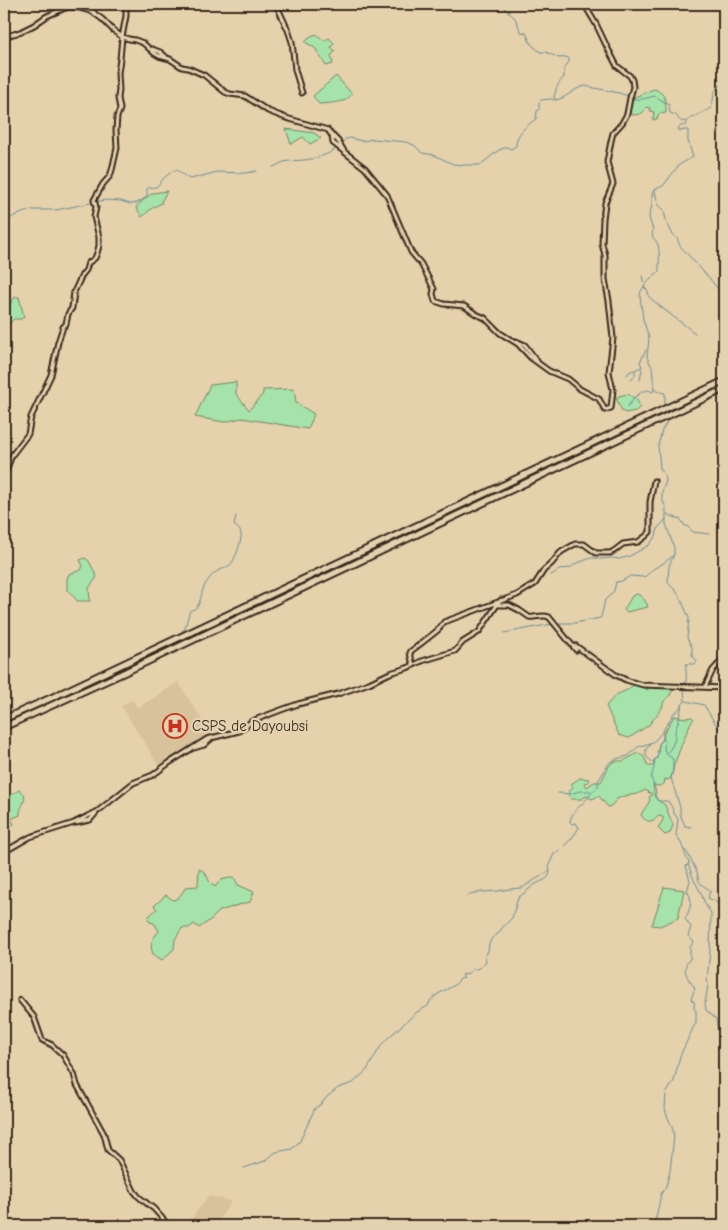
<svg xmlns="http://www.w3.org/2000/svg" width="728" height="1230" viewBox="0 0 728 1230" font-family="'Comic Neue',sans-serif">
  <style>
    .built { fill: #d8c29c }
    .green { fill: #a5e3aa; stroke: #708664 }
    .lines { fill: none; stroke-linecap: round; stroke-linejoin: round }
    .stream { stroke: #678d95; stroke-width: 1 }
    .minor-casing { stroke: #3b2a1e; stroke-width: 7 }
    .highway-casing { stroke: #3b2a1e; stroke-width: 9 }
    .minor { stroke: #e3d2af; stroke-width: 3 }
    .highway { stroke: #e3d2af; stroke-width: 5 }
    .labels { text-anchor: middle; stroke-width: 4.5; stroke-linejoin: round; paint-order: stroke }
    .poi-label { font-size: 15px; fill: #3b2a1e; stroke: #e3d2af; text-anchor: start }
  </style>
  <rect width="100%" height="100%" fill="#e5d1ac"/>
  <filter id="ink" filterUnits="userSpaceOnUse"><feTurbulence type="fractalNoise" baseFrequency=".02" numOctaves="2"/><feDisplacementMap in="SourceGraphic" scale="10" xChannelSelector="R" yChannelSelector="G"/><feConvolveMatrix kernelMatrix="1 2 1 2 8 2 1 2 1" color-interpolation-filters="sRGB"/></filter>
  <g filter="url(#ink)">
    <path class="built" d="M 178,682 L 211,734 L 159,766 L 121,706 L 132,700 L 138,708 Z
      M 208,1196 L 232,1201 L 214,1226 L 186,1226 Z"/>
    <path class="green" d="M 316,34 L 325,41 L 329,38 L 334,43 L 331,47 L 335,51 L 331,56 L 333,64 L 326,66 L 315,48 L 305,42 L 311,36 Z
      M 336,76 L 352,94 C 350,96 348,98 346,100 C 341,102 325,104 319,104 L 313,96 Z
      M 654,89 C 666,93 666,102 666,113 L 659,114 L 657,119 L 653,120 L 654,112 L 650,111 L 650,108 L 646,107 C 643,115 640,114 632,115 L 629,110 L 630,99 Z
      M 286,129 L 314,133 L 321,138 L 310,144 L 303,137 L 291,144 Z
      M 167,191 L 161,202 L 162,203 L 152,208 L 142,217 L 136,207 L 147,197 L 153,193 Z
      M 17,297 L 19,297 L 24,317 L 21,319 L 14,319 L 9,324 L 5,322 C 8,314 8,305 14,298 Z
      M 236,382 L 236,394 L 249,410 L 263,394 L 263,390 L 294,389 L 296,403 L 314,414 L 308,429 L 242,418 L 224,422 L 195,417 L 210,385 Z
      M 628,394 C 636,401 635,393 640,407 L 636,411 L 625,413 L 622,411 L 616,398 L 619,396 Z
      M 85,558 L 89,561 L 97,577 L 89,588 L 90,601 L 77,601 L 71,593 L 67,590 L 67,579 L 69,574 L 81,570 L 83,566 L 80,560 Z
      M 637,594 C 643,597 646,601 648,607 L 626,612 L 624,610 L 632,596 Z
      M 636,683 L 643,685 L 647,690 L 653,685 L 673,687 L 670,696 L 664,701 L 662,708 L 649,725 L 629,738 L 619,735 L 618,733 L 606,706 L 616,695 L 627,690 Z
      M 674,716 L 686,718 L 692,717 L 694,719 L 691,722 L 685,736 L 674,765 L 671,778 L 668,780 L 665,779 L 664,784 L 660,786 L 653,785 C 655,800 653,797 665,805 L 673,825 L 670,833 L 665,835 L 658,828 L 663,820 L 663,817 L 659,816 C 652,822 647,824 641,815 C 643,809 648,806 650,800 L 649,797 L 652,795 L 651,793 L 649,793 L 646,790 L 637,794 L 624,796 L 617,799 L 612,805 L 608,807 L 599,796 L 592,799 L 586,796 L 582,799 L 571,799 L 569,797 L 569,792 L 573,787 L 571,784 L 580,778 L 589,779 L 589,782 L 584,783 L 587,787 L 594,782 L 601,782 L 609,766 L 614,761 L 623,761 L 638,753 L 644,757 L 648,766 L 653,766 L 655,764 L 654,760 L 657,758 L 659,744 L 663,739 L 664,733 Z
      M 19,790 C 32,796 19,805 20,815 L 11,819 L 14,824 L 9,829 L 4,829 L 4,811 L 6,808 L 4,802 L 5,799 Z
      M 199,869 L 205,872 L 209,881 L 215,887 L 221,880 L 234,877 L 238,885 L 254,892 L 250,902 L 238,905 L 220,911 L 209,921 L 199,928 L 194,924 L 189,928 L 182,928 L 175,939 L 174,949 L 162,960 L 153,954 C 149,943 152,940 159,931 L 154,923 L 150,922 L 148,919 L 149,916 L 157,909 L 154,906 L 166,895 L 173,900 C 180,899 182,892 186,887 L 198,886 Z
      M 664,887 L 684,890 L 678,918 L 660,926 L 652,925 Z"/>
    <g class="lines">
      <path class="stream" d="M 504,4 L 505,9 L 515,18 L 521,32 L 526,33 L 531,44 L 540,52 L 546,52 L 559,58 L 567,57 L 569,59 L 569,62 L 564,68 L 564,77 C 558,83 556,89 554,97 L 556,100 C 567,98 574,88 585,86 L 619,93 L 628,96
        M 632,98 C 640,101 646,98 655,96 L 669,105 L 670,113 L 676,115 C 679,119 679,123 686,121
        M 341,143 L 346,139 L 350,138 L 362,141 L 374,139 L 406,142 L 414,145 L 422,153 L 434,155 L 453,164 L 467,165 L 480,165 L 499,150 L 507,147 L 511,149 L 516,146 C 515,135 527,125 536,119 L 537,111 L 539,109 L 539,102 L 541,100 L 550,99 L 556,100
        M 273,167 C 277,166 280,163 284,162 C 290,160 297,161 304,160 C 315,159 328,155 337,148
        M 655,191 L 658,204 L 664,210 L 666,221 L 673,235 L 677,238 L 680,246 L 710,279 L 724,297
        M 4,223 L 14,216 L 31,210 L 56,210 L 105,200 L 121,201 L 130,204 L 137,203 L 147,197 L 147,189 L 149,187 C 160,189 158,183 165,177 C 168,174 172,172 175,170 C 182,171 184,178 191,179 L 217,172 L 246,173 L 257,171
        M 642,275 L 643,281 L 646,284
        M 644,287 L 648,291 L 649,297 L 662,308 L 695,333
        M 627,375 L 629,372 L 642,367 L 640,362 L 646,350
        M 631,380 L 635,376 L 635,371
        M 640,380 L 642,369
        M 665,406 L 665,393 L 656,391 L 654,388 L 652,367 L 647,357 L 649,338 L 643,319 L 640,296 L 641,291 L 646,284 L 659,271 C 659,264 660,251 658,245 C 656,238 650,239 653,230 L 650,221 L 649,216 L 652,205 L 652,194 L 654,190 L 663,186 L 679,165 L 693,157 L 688,141 L 688,130 L 685,130 L 680,131 L 678,129 C 680,125 682,126 686,125 L 688,120 L 711,108 C 715,98 711,88 724,84
        M 627,407 L 637,395 L 639,395 L 641,391 L 645,391 L 648,390 L 653,392 L 654,388
        M 666,417 L 667,422 L 662,430 L 658,446 L 660,468 L 665,476 L 666,481 L 662,492 L 662,499 L 666,508 L 666,524 L 674,548 L 674,554 L 669,566 L 668,581 L 669,584 L 676,591 L 681,599 L 689,618 L 687,638 L 692,647 L 692,655 L 697,661 L 695,664 L 686,664 C 685,671 688,677 685,685
        M 667,514 L 681,520 L 685,526 L 687,526 L 693,532 L 709,534
        M 551,575 L 561,569 L 570,568 L 575,564 L 591,558 L 595,558 L 600,559 L 613,558 L 619,559 L 630,556 L 649,545 L 656,536 L 658,528 L 666,519
        M 504,633 L 558,623 L 575,623 L 600,618 L 601,617 L 605,600 L 614,591 L 616,582 L 622,581 L 630,576 L 643,577 L 646,576 L 653,569 L 662,564 L 674,555
        M 178,636 L 185,628 L 189,613 L 191,610 C 202,609 200,592 205,585 C 209,578 214,572 222,569 C 224,568 227,567 229,566 C 235,562 242,540 241,534 C 240,529 237,528 234,525 L 236,516
        M 170,648 L 175,642
        M 686,701 L 704,705 L 720,731 L 721,736 L 724,739
        M 682,705 L 678,722 L 675,731 L 675,739 L 671,748 L 666,754 L 673,759 L 673,771 L 671,778 L 680,807 L 680,814 L 685,826 L 691,827
        M 663,739 L 665,741 L 664,749 L 666,753
        M 653,742 L 646,749 L 646,756 L 654,764
        M 558,793 L 570,794 L 580,791 L 591,791
        M 685,850 L 688,854 L 697,872 L 699,881 L 702,885 L 710,890 L 708,898 L 715,901 L 719,906 L 724,910
        M 688,864 L 694,880 L 701,893 L 705,904 L 711,913 L 710,951 L 707,980 L 708,985 L 705,1004 L 706,1010 L 716,1019 L 718,1032
        M 466,896 L 482,892 L 498,891 L 509,889 L 522,888 L 549,871
        M 244,1168 L 265,1161 L 276,1152 L 292,1149 L 300,1141 L 315,1108 L 320,1105 L 328,1096 L 338,1088 L 353,1083 L 367,1070 L 382,1044 L 389,1037 L 417,1012 L 428,1006 L 430,1001 L 438,994 L 455,985 L 460,979 L 464,978 L 462,975 L 463,974 L 466,975 L 472,969 C 478,970 483,966 486,961 L 485,957 L 488,951 L 489,944 L 492,938 L 498,934 L 502,928 L 512,918 L 518,898 L 534,885 L 546,879 L 549,876 L 550,870 L 549,865 L 554,854 L 561,849 L 572,838 L 579,828 L 576,823 L 572,824 L 570,822 C 571,813 578,808 584,802 C 589,797 592,791 598,787 L 598,781 L 602,775 L 606,768 L 610,762 L 616,759 L 628,756 L 638,747 L 653,742 L 657,738 L 662,732 L 674,713 L 679,709 L 685,701 L 684,689
        M 652,1226 L 656,1218 L 661,1194 L 666,1186 L 670,1171 L 674,1136 L 672,1127 L 666,1113 L 665,1108 L 666,1094 L 674,1081 L 680,1056 L 694,1026 L 696,1024 L 696,1011 L 694,1008 L 694,1005 L 695,1003 L 691,999 L 695,988 C 688,979 680,969 690,959 L 690,947 L 694,942 L 688,936 L 691,927 L 685,919 C 690,910 694,900 687,891 L 690,881 L 686,866 L 689,864 L 689,862 L 687,859 L 681,843 L 676,835 L 678,819 C 673,814 673,807 668,801 L 658,801 L 655,795 L 656,793 C 655,787 653,783 651,778 L 654,768 L 654,760 L 657,758 L 659,744 L 663,739 L 663,730"/>
      <defs>
        <path id="minor" d="M 89,4 L 95,14
          M 276,4 L 288,30 L 292,42 L 295,70 L 302,93
          M 4,37 L 20,32 L 34,25 L 47,16 L 63,9 L 70,7 L 80,8 L 91,11 L 102,19 L 113,30 L 122,37 L 129,39 L 135,40 L 143,43 L 154,53 L 159,56 L 170,59 L 182,67 L 188,68 L 204,75 L 225,92 L 230,94 L 245,96 L 268,111 L 286,118 L 328,130 L 332,136 L 333,143 L 365,168 L 387,195 L 411,252 L 421,264 L 432,285 L 434,289 L 433,294 L 435,301 L 444,304 L 464,306 L 476,314 L 485,318 L 500,333 L 518,344 L 531,358 L 549,371 L 568,379 L 580,389 L 599,399 L 605,410 L 611,408 L 613,390 L 609,372 L 613,338 L 609,301 L 605,279 L 605,255 L 602,244 L 603,219 L 605,203 L 613,184 L 607,162 L 611,141 L 613,133 L 622,123 L 627,114 L 630,98 L 633,87 L 632,80 L 630,76 L 617,66 L 607,47 L 596,24 L 584,4
          M 152,49 L 160,52 L 166,57
          M 333,136 L 338,141 L 344,151
          M 516,341 L 525,345 L 537,361
          M 4,476 L 12,455 L 28,434 L 31,417 L 51,375 L 58,342 L 63,327 L 66,324 L 68,314 L 72,308 L 74,292 L 82,275 L 86,270 L 88,263 L 95,258 L 97,253 L 99,246 L 99,237 L 94,217 L 96,207 L 94,200 L 103,184 L 110,176 L 112,170 L 117,148 L 116,130 L 117,117 L 120,109 L 118,98 L 119,90 L 118,73 L 120,59 L 122,37 L 126,16 L 126,4
          M 496,605 L 509,605 L 519,610 L 529,617 C 536,618 542,614 549,617 L 576,650
          M 576,646 L 616,675 L 626,680 L 643,685 L 724,688
          M 413,665 L 410,653 L 411,651 L 419,645 L 438,630 L 444,622 L 517,595 L 535,584 L 544,570 L 552,563 L 561,552 L 575,544 L 584,544 L 596,553 L 610,553 L 614,551 L 623,544 L 638,542 L 646,536 L 650,532 L 650,502 L 654,481
          M 705,687 L 713,670 L 724,658
          M 194,748 L 204,745 L 212,738
          M 76,823 L 90,820 L 96,813
          M 4,852 L 30,837 L 74,823 L 98,811 L 133,783 L 153,775 L 169,763 L 207,739 L 239,731 L 252,721 L 281,710 L 298,704 L 338,694 L 369,683 L 390,673 L 407,668 L 422,661 L 455,651 L 463,642 L 479,632 L 497,605 L 501,600
          M 20,1000 L 34,1017 L 42,1040 L 52,1045 L 63,1055 L 74,1074 L 77,1085 L 104,1134 L 108,1150 L 119,1160 L 134,1191 L 139,1197 L 154,1209 L 169,1226"/>
        <path id="highway" d="M 4,719 L 53,697 L 724,381
          M 4,727 L 121,674 L 724,389"/>
      </defs>
      <use href="#minor" class="minor-casing"/>
      <use href="#highway" class="highway-casing"/>
      <use href="#minor" class="minor"/>
      <use href="#highway" class="highway"/>
    </g>
  </g>
  <defs>
    <symbol id="hospital-ring" viewBox="-11 -11 22 22"><circle r="9.5" fill="#e3d2af" stroke="#c8321e" stroke-width="1.5"/><path d="M-5-5h3v3.5h4V-5h3V5h-3V1.5h-4V5h-3Z" fill="#c8321e"/></symbol>
  </defs>
  <g fill-rule="evenodd">
    <use href="#hospital-ring" x="161" y="712" width="28" height="28"/>
  </g>
  <g class="labels">
    <g class="poi-label">
      <text x="192" y="731">CSPS de Dayoubsi</text>
    </g>
  </g>
  <rect width="728" height="1230" fill="none" stroke="#e3d2af" stroke-width="20"/>
  <rect x="10" y="10" width="708" height="1210" fill="none" stroke="#3b2a1e" stroke-width="2" filter="url(#ink)"/>
</svg>
